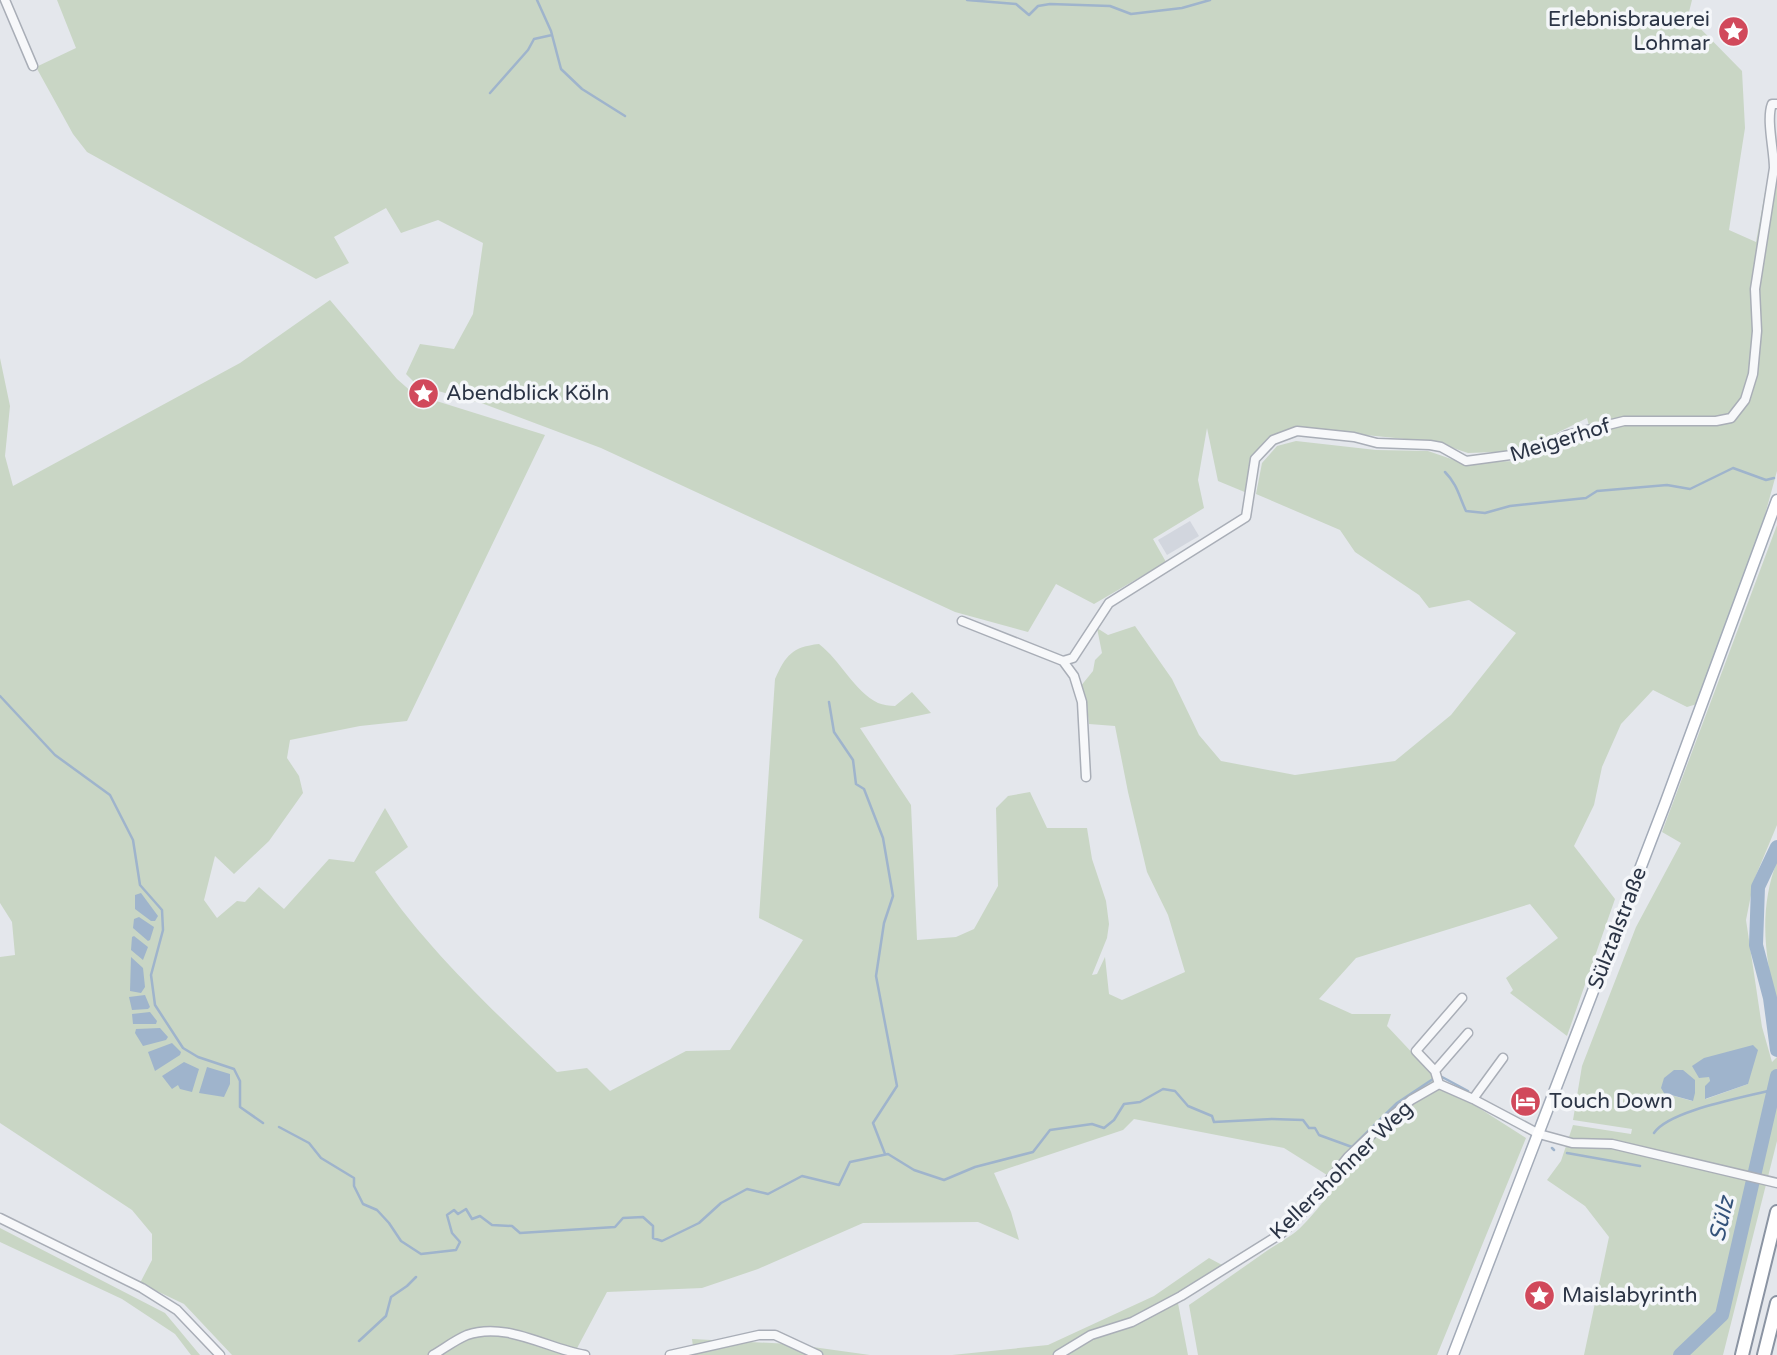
<svg xmlns="http://www.w3.org/2000/svg" width="1777" height="1355" viewBox="0 0 1777 1355" font-family="'Varela Round',sans-serif">
  <style>
    .built { fill: #d2d6de }
    .green { fill: #c9d6c5; fill-rule: evenodd }
    .water { fill: #9fb4cc }
    .lines { fill: none; stroke-linecap: round; stroke-linejoin: round }
    .stream { stroke: #9fb4cc; stroke-width: 2.5 }
    .river { stroke: #9fb4cc; stroke-width: 14 }
    .minor-casing { stroke: #a9aeb7; stroke-width: 11 }
    .major-casing { stroke: #a3abb8; stroke-width: 13 }
    .highway-casing { stroke: #8b94a3; stroke-width: 16 }
    .minor { stroke: #f7f8fa; stroke-width: 8 }
    .major { stroke: #fff; stroke-width: 10 }
    .highway { stroke: #fff; stroke-width: 12 }
    .labels { text-anchor: middle; stroke-width: 7; stroke-linejoin: round; paint-order: stroke }
    .poi-label { font-size: 21px; fill: #2b3445; stroke: #f4f6f9; text-anchor: start }
    .street-label { font-size: 21px; fill: #2b3445; stroke: #f4f6f9 }
    .water-label { font-size: 23px; font-style: italic; fill: #34527a; stroke: #f4f6f9 }
  </style>
  <rect width="100%" height="100%" fill="#e4e7ec"/>
  <path class="built" d="M 1190,521 L 1199,536 L 1167,555 L 1158,540 Z"/>
  <path class="green" d="M 57,0 L 1692,0 L 1688,16 L 1742,71 L 1745,128 L 1729,230 L 1756,242 L 1773,149 L 1777,152 L 1777,471 L 1763,522 L 1697,704 L 1687,707 L 1653,690 L 1621,724 L 1602,767 L 1594,805 L 1574,846 L 1615,899 L 1567,1036 L 1510,993 L 1513,990 L 1506,978 L 1558,938 L 1530,904 L 1356,958 L 1319,999 L 1352,1014 L 1391,1014 L 1387,1026 L 1434,1076 L 1435,1082 L 1388,1113 L 1327,1175 L 1284,1148 L 1134,1119 L 1123,1130 L 994,1173 L 1011,1212 L 1019,1240 L 978,1222 L 863,1223 L 758,1269 L 702,1288 L 607,1292 L 575,1352 L 587,1355 L 232,1355 L 184,1304 L 140,1283 L 152,1260 L 152,1234 L 132,1210 L 0,1123 L 0,957 L 15,955 L 12,922 L 0,903 L 0,358 L 10,406 L 5,456 L 13,486 L 240,363 L 330,300 L 397,379 L 414,394 L 545,435 L 407,721 L 360,726 L 290,740 L 287,758 L 299,776 L 303,793 L 269,841 L 234,874 L 215,856 L 204,900 L 217,918 L 237,901 L 245,902 L 259,887 L 284,909 L 329,859 L 354,862 L 385,808 L 408,847 L 375,872 C 421,944 495,1012 557,1072 L 587,1068 L 610,1091 L 686,1051 L 730,1050 L 803,940 L 759,918 L 775,679 C 786,655 792,647 819,644 C 840,660 854,691 878,703 C 883,705 890,706 895,706 L 912,692 L 931,713 L 860,728 L 911,805 L 917,940 L 956,937 L 974,929 L 998,886 L 996,808 L 1008,796 L 1030,792 L 1047,828 L 1087,828 L 1092,859 L 1106,901 L 1109,924 L 1107,938 L 1092,975 L 1097,974 L 1105,957 L 1109,994 L 1122,1000 L 1185,972 L 1168,915 L 1147,872 L 1128,792 L 1115,726 L 1089,724 L 1087,706 L 1080,687 L 1093,671 L 1095,660 L 1102,653 L 1097,628 L 1108,635 L 1135,626 L 1172,679 L 1199,735 L 1221,761 L 1295,775 L 1395,761 L 1451,715 L 1516,633 L 1469,600 L 1429,608 L 1419,595 L 1355,552 L 1340,530 L 1256,494 L 1262,463 L 1277,446 L 1296,441 L 1376,450 L 1428,451 L 1460,462 L 1524,461 L 1563,442 L 1591,434 L 1587,418 L 1521,451 L 1468,453 L 1435,442 L 1296,428 L 1271,436 L 1251,459 L 1247,493 L 1218,481 L 1207,428 L 1198,480 L 1204,508 L 1153,539 L 1166,562 L 1094,604 L 1056,584 L 1028,632 L 955,612 L 601,448 L 484,404 L 417,385 L 406,374 L 420,344 L 454,349 L 473,314 L 483,243 L 438,220 L 401,233 L 386,208 L 334,237 L 349,263 L 316,279 L 87,152 L 73,134 L 36,67 L 76,48 Z
    M 1777,525 L 1777,825 L 1754,880 L 1746,920 L 1762,1027 L 1772,1062 L 1777,1057 L 1777,1141 L 1723,1355 L 1584,1355 L 1609,1237 L 1585,1206 L 1547,1180 L 1561,1161 L 1573,1125 L 1631,1134 L 1632,1129 L 1573,1120 L 1582,1066 L 1636,927 L 1681,843 L 1662,832 ZM 1709,1076 L 1748,1084 L 1706,1099 L 1710,1081 ZM 1695,1080 L 1692,1101 L 1664,1093 Z
    M 1777,861 L 1777,1007 C 1765,956 1758,912 1777,861 Z
    M 1443,1089 L 1454,1092 L 1526,1138 L 1437,1355 L 1198,1355 L 1189,1305 C 1216,1287 1242,1268 1268,1250 C 1280,1242 1294,1235 1303,1225 C 1341,1188 1386,1098 1443,1089 Z
    M 0,1228 L 165,1313 L 200,1355 L 191,1355 L 175,1334 L 122,1299 L 0,1242 Z
    M 1209,1258 L 1224,1266 L 1177,1298 L 1188,1355 L 952,1355 L 1048,1345 L 1154,1296 Z
    M 692,1339 L 791,1344 L 870,1355 L 691,1355 L 694,1354 Z"/>
  <path class="water" d="M 141,893 L 158,916 L 155,921 L 151,921 L 135,909 L 135,895 Z
    M 139,917 L 154,927 L 150,940 L 148,941 L 133,928 L 134,919 Z
    M 134,936 L 148,947 L 143,960 L 131,950 L 132,937 Z
    M 131,957 L 143,968 L 145,987 L 141,993 L 130,991 Z
    M 145,995 L 150,1007 L 148,1009 L 132,1010 L 129,997 Z
    M 150,1012 L 157,1021 L 156,1024 L 133,1024 L 132,1014 Z
    M 160,1028 L 168,1037 L 166,1040 L 143,1046 L 135,1033 L 136,1029 Z
    M 172,1043 L 181,1052 L 180,1055 L 155,1071 L 148,1052 Z
    M 1753,1045 L 1758,1050 L 1748,1084 L 1705,1099 L 1705,1086 L 1710,1081 L 1709,1077 L 1699,1078 L 1692,1066 L 1704,1058 Z
    M 184,1062 L 199,1069 L 192,1092 L 180,1089 L 178,1085 L 172,1089 L 162,1076 Z
    M 207,1067 L 230,1074 L 230,1084 L 224,1097 L 199,1093 Z
    M 1674,1070 L 1683,1070 L 1695,1080 L 1695,1093 L 1693,1101 L 1664,1093 L 1661,1088 L 1664,1078 Z"/>
  <g class="lines">
    <path class="stream" d="M 537,0 L 551,31 L 561,69 L 582,89 L 625,116
      M 967,0 L 1016,4 L 1029,15 L 1038,6 L 1050,4 L 1110,6 L 1131,14 L 1182,8 L 1210,0
      M 490,93 L 528,50 L 534,39 L 552,35
      M 1445,472 C 1457,484 1459,496 1466,511 L 1485,513 L 1510,506 L 1586,498 L 1597,491 L 1667,485 L 1690,489 L 1733,468 L 1766,480 L 1774,478
      M 0,696 L 55,755 L 110,795 L 133,840 L 140,885 L 162,910 L 163,930 L 151,975 L 155,1005 L 183,1048 L 198,1057 L 234,1069 L 240,1081 L 240,1107 L 263,1123
      M 829,702 L 834,732 L 853,760 L 856,784 L 864,789 L 883,838 L 893,896 L 884,923 L 876,976 L 897,1086 L 873,1123 L 885,1154
      M 1442,1077 L 1468,1091
      M 279,1127 L 309,1143 L 321,1158 L 354,1178 L 354,1186 L 363,1204 L 377,1210 L 389,1223 L 401,1241 L 421,1254 L 456,1250 L 460,1242 L 452,1233 L 447,1215 L 454,1210 L 458,1214 L 466,1209 L 472,1219 L 480,1216 L 492,1225 L 512,1226 L 520,1233 L 615,1227 L 623,1218 L 643,1217 L 653,1226 L 653,1238 L 662,1241 L 699,1223 L 721,1203 L 747,1189 L 768,1194 L 802,1176 L 839,1185 L 850,1162 L 888,1154 L 914,1170 L 944,1180 L 975,1167 L 1033,1152 L 1050,1130 L 1092,1124 L 1104,1128 L 1114,1120 L 1124,1104 L 1140,1102 L 1163,1089 L 1175,1091 L 1188,1106 L 1212,1116 L 1214,1122 L 1272,1119 L 1303,1120 L 1309,1128 L 1315,1128 L 1319,1135 L 1352,1147 L 1397,1103 L 1433,1079
      M 1654,1133 C 1669,1110 1747,1097 1776,1089
      M 1552,1148 L 1554,1150
      M 1567,1153 L 1640,1166
      M 359,1341 L 386,1316 L 391,1297 L 407,1286 L 416,1277"/>
    <path class="river" d="M 1777,847 L 1758,887 L 1756,945 L 1770,998 L 1777,1050
      M 1680,1355 L 1722,1315 L 1777,1076"/>
    <defs>
      <path id="minor" d="M 5,0 L 33,66
        M 962,621 L 1063,661 L 1074,676 L 1082,702 L 1086,777
        M 1063,661 L 1073,658 L 1109,603 L 1246,517 L 1255,459 L 1273,440 L 1297,431 L 1354,437 L 1377,443 L 1430,445 L 1441,447 L 1466,461 L 1534,452 L 1567,435 L 1624,421 L 1716,421 L 1731,418 L 1745,400 L 1753,374 L 1757,331 L 1755,289 L 1774,168 C 1774,150 1766,119 1772,104 L 1777,104
        M 1435,1071 L 1468,1033
        M 1439,1084 L 1473,1099 L 1539,1134 L 1572,1143 L 1612,1144 L 1777,1183
        M 1439,1084 L 1435,1071 L 1416,1051 L 1462,998
        M 1473,1099 L 1503,1058
        M 0,1218 L 142,1288 L 177,1310 L 220,1355
        M 433,1355 C 445,1348 455,1340 467,1335 C 506,1321 548,1349 585,1355
        M 670,1355 L 759,1335 L 775,1335 L 818,1355
        M 1058,1355 L 1091,1335 L 1132,1322 L 1181,1296 L 1282,1233 L 1299,1217 L 1348,1157 L 1385,1122 L 1411,1100 L 1439,1084"/>
      <path id="major" d="M 1453,1355 L 1665,804 L 1777,500"/>
      <path id="highway" d="M 1742,1355 L 1777,1212
        M 1764,1355 L 1777,1303"/>
    </defs>
    <use href="#minor" class="minor-casing"/>
    <use href="#major" class="major-casing"/>
    <use href="#highway" class="highway-casing"/>
    <use href="#minor" class="minor"/>
    <use href="#major" class="major"/>
    <use href="#highway" class="highway"/>
  </g>
  <defs>
    <symbol id="sight-disc" viewBox="-11 -11 22 22"><circle r="9.5" fill="#d1495b" stroke="#f4f6f9"/><path d="M0-6L1.8-2.2L6-1.7L2.9 1.2L3.7 5.4L0 3.3L-3.7 5.4L-2.9 1.2L-6-1.7L-1.8-2.2Z" fill="#fff"/></symbol>
    <symbol id="hotel-disc" viewBox="-11 -11 22 22"><circle r="9.5" fill="#d1495b" stroke="#f4f6f9"/><path d="M-6-4.5h1.5V1H6V5H4.5V3h-9V5H-6ZM-4 0a1.8 1.8 0 1 1 3.6 0ZM.5 0V-2.5h3Q6-2.5 6 0Z" fill="#fff"/></symbol>
  </defs>
  <g fill-rule="evenodd">
    <use href="#sight-disc" x="1716" y="14" width="35" height="35"/>
    <use href="#sight-disc" x="406" y="376" width="35" height="35"/>
    <use href="#hotel-disc" x="1508" y="1084" width="35" height="35"/>
    <use href="#sight-disc" x="1522" y="1278" width="35" height="35"/>
  </g>
  <g class="labels">
    <g class="poi-label">
      <text x="1710" y="26" text-anchor="end">Erlebnisbrauerei<tspan x="1710" dy="24">Lohmar</tspan></text>
      <text x="446" y="400">Abendblick Köln</text>
      <text x="1549" y="1108">Touch Down</text>
      <text x="1562" y="1302">Maislabyrinth</text>
    </g>
    <g class="street-label">
      <text transform="translate(1560 440) rotate(-17)" y="7">Meigerhof</text>
      <text transform="translate(1617 928) rotate(-69)" y="7">Sülztalstraße</text>
      <text transform="translate(1341 1170) rotate(-44)" y="7">Kellershohner Weg</text>
    </g>
    <g class="water-label">
      <text transform="translate(1721 1219) rotate(-77)" y="8">Sülz</text>
    </g>
  </g>
</svg>
